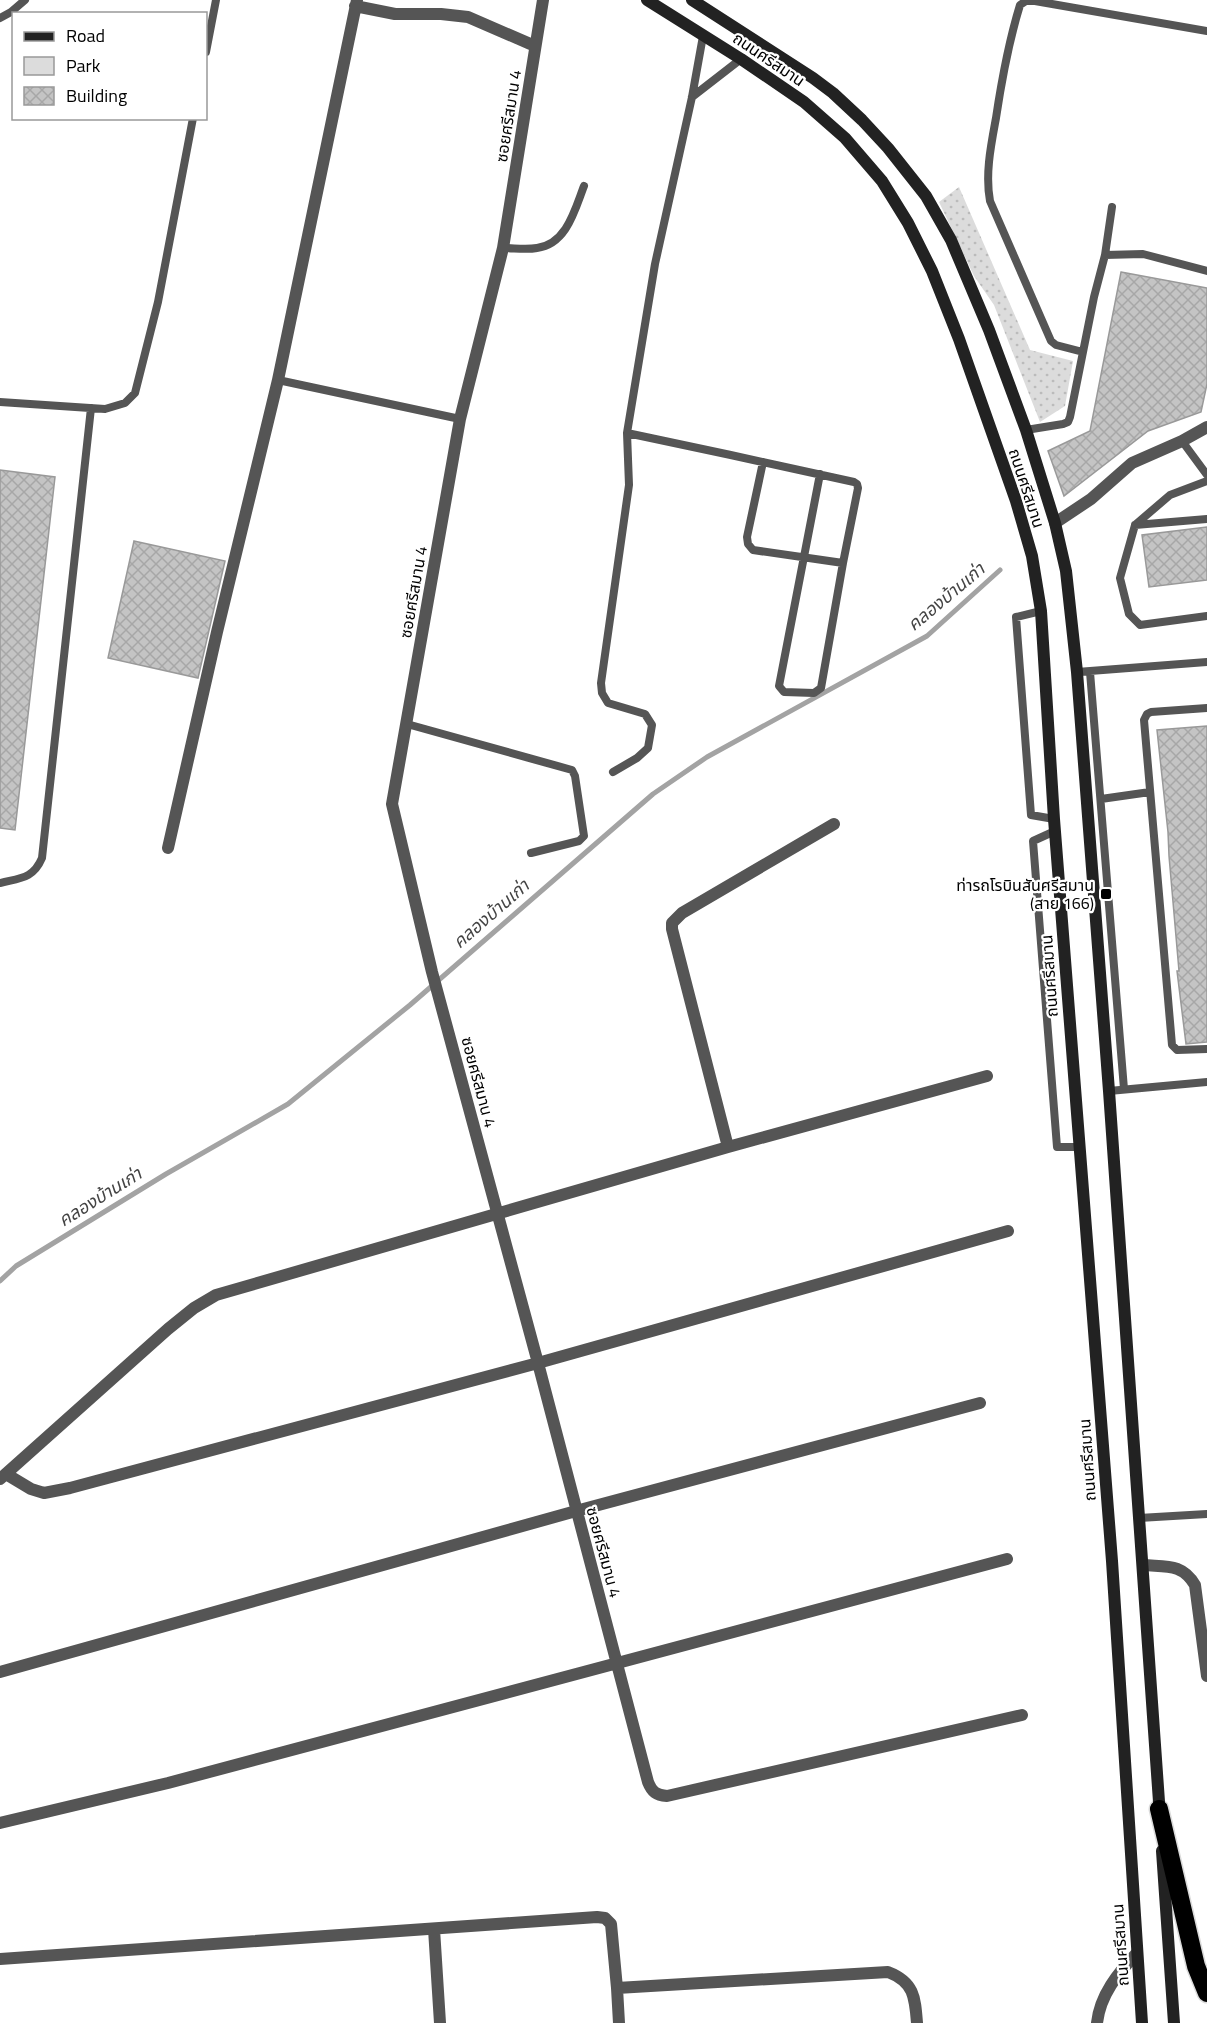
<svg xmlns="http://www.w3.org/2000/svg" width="1207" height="2023" viewBox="0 0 1207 2023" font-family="'Titillium Web','Noto Sans Thai',sans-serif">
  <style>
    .green { fill: url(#green-dots) }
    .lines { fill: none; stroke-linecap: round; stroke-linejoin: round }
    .stream { stroke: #a3a3a3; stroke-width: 5 }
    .building { fill: url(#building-cross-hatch); stroke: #999; stroke-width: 1.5 }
    .highway-casing { stroke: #dbdbdb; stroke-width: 21 }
    .lane { stroke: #555; stroke-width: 8 }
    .street { stroke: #555; stroke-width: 12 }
    .secondary { stroke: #222; stroke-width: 12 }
    .highway { stroke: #000; stroke-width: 18 }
    .poi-dot { fill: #000; stroke: #fff; stroke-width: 2 }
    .labels { text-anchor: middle; stroke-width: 4.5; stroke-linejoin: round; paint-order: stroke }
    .street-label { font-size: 16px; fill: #000; stroke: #fff }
    .poi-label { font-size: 16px; fill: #000; stroke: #fff; text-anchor: end }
    .water-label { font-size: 18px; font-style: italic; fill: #444; stroke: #fff }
  </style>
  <defs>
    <pattern id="green-dots" width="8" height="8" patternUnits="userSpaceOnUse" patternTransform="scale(1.5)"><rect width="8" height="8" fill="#dcdcdc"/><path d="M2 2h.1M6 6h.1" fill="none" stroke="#bbb" stroke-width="1.8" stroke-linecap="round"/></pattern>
    <pattern id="building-cross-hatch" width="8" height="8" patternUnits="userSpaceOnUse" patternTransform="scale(1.5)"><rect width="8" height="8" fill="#c4c4c4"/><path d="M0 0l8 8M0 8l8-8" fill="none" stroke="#a7a7a7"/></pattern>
  </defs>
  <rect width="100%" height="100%" fill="#fff"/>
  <path class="green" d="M 959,187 L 1030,350 L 1073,361 L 1065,406 L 1040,422 L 994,305 L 974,276 L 939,202 Z"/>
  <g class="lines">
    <path class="stream" d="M 0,1281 L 16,1266 L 166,1174 L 288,1104 L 410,1005 L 653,794 L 707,757 L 927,636 L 1000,570"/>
  </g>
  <path class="building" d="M 1121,272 L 1207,288 L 1207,384 L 1201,412 L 1148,431 L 1064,496 L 1048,451 L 1090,431 Z
    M 0,470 L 55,477 L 15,830 L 0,828 Z
    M 1207,527 L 1207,580 L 1149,587 L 1142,535 Z
    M 134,541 L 225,561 L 198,678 L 108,658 Z
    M 1207,726 L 1207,1042 L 1186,1044 L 1177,971 L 1179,971 L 1169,856 L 1168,832 L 1157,730 Z"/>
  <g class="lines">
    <defs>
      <path id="highway" d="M 1159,1809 L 1196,1966 L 1207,1993"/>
    </defs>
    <use href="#highway" class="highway-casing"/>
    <path class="lane" d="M 0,18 L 11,12 L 25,0
      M 206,52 L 216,0
      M 692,97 L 741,59
      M 503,248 C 514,248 526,250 537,248 C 567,244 575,209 584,186
      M 1105,255 L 1112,207
      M 1083,352 L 1056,345 L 1051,341 L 990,201 C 985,174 991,145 996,118 C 1002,78 1008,44 1020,5 L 1026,1 L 1035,1 L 1207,31
      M 278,380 L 460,419
      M 0,402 L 105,409 L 125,403 L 135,393 L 158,302 L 193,118
      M 1026,430 L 1063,424 L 1068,422 L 1070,417 L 1094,297 L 1105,255 L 1143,254 L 1207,271
      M 627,433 C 703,449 778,465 854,482 L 857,484 L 858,488 L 843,563 L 821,688 L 814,693 L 784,692 L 779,686 L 820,474
      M 1182,441 L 1207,475
      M 763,462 L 747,537 L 748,544 L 753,550 L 843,563
      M 1207,481 L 1170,495 L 1135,525 L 1120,578 L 1129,614 L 1140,625 L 1207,616
      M 1135,525 L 1207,519
      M 1041,611 L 1016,617 L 1031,815 L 1054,819
      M 1077,672 L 1207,662
      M 1090,672 L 1124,1089
      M 1207,708 L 1151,712 L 1147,714 L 1144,720 L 1172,1045 L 1177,1050 L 1207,1049
      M 407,724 L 572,770 L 575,776 L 584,836 L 579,841 L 531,853
      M 613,772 L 637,758 L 648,748 L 652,725 L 645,714 L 608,703 L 602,693 L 601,683 L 629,485 L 627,433 L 655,264 L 692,97 L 703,36
      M 1101,799 L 1150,792
      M 1055,831 L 1033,841 L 1057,1147 L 1079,1147
      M 0,883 C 20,878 33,879 42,858 L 91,408
      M 1109,1091 L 1207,1082
      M 1139,1518 L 1207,1514"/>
    <path class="street" d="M 543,0 L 503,248 L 460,419 L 392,804 L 432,972 L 538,1363 L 648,1782 C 652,1792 656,1795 667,1796 L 1022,1715
      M 355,6 L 395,14 L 441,14 L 468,17 L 535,46
      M 1055,523 L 1091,499 L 1132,463 L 1182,441 L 1207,427
      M 168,848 L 217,632 L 278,380 L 357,0
      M 728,1147 L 672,929 L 672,923 L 682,913 L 834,824
      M 6,1474 L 31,1489 L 44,1493 L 70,1488 L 538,1363 L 1008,1231
      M 0,1479 L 168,1329 L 194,1308 L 216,1295 L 728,1147 L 987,1076
      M 1143,1565 C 1166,1567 1182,1563 1195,1585 L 1207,1676
      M 0,1672 L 576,1511 L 980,1403
      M 0,1823 L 168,1783 L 1007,1559
      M 434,1929 L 440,2023
      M 0,1959 L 597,1917 L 605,1918 L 611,1924 L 617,1988 L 888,1972 C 914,1982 915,1997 917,2023
      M 617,1988 L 619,2023
      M 1097,2023 C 1100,1995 1118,1973 1137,1953"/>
    <path class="secondary" d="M 647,0 L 741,59 L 804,102 L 845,138 L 882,181 L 908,223 L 932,271 L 959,339 L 1016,501 L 1032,556 L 1041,611 L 1054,819 L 1112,1561 L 1142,2023
      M 692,0 L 813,78 L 833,93 L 862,120 L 888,148 L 926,196 L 951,240 L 989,330 L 1026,430 L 1055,523 L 1066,571 L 1077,672 L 1109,1091 L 1160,1816
      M 1162,1851 L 1174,2023"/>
    <use href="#highway" class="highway"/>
  </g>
  <rect class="poi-dot" x="1100" y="888" width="12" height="12" rx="3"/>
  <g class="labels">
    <g class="street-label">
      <text transform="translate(769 59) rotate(34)" y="6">ถนนศรีสมาน</text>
      <text transform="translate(508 116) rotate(-81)" y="6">ซอยศรีสมาน 4</text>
      <text transform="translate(1027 488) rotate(72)" y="6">ถนนศรีสมาน</text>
      <text transform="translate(413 592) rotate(-80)" y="6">ซอยศรีสมาน 4</text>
      <text transform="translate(1049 976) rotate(-94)" y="6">ถนนศรีสมาน</text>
      <text transform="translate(479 1082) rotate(75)" y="6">ซอยศรีสมาน 4</text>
      <text transform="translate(1087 1460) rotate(-94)" y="6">ถนนศรีสมาน</text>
      <text transform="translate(604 1552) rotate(75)" y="6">ซอยศรีสมาน 4</text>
      <text transform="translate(1120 1945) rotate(-94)" y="6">ถนนศรีสมาน</text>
    </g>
    <g class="poi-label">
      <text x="1094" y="891">ท่ารถโรบินสันศรีสมาน<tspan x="1094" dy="18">(สาย 166)</tspan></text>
    </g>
    <g class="water-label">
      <text transform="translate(946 597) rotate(-40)" y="6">คลองบ้านเก่า</text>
      <text transform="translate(491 914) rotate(-41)" y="6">คลองบ้านเก่า</text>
      <text transform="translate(100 1197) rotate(-32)" y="6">คลองบ้านเก่า</text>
    </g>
  </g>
  <rect x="12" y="12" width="195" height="108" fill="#ffffff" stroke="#999999" stroke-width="1.5"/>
  <rect x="24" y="32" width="30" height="9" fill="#222222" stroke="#999999" stroke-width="1.5"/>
  <text x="66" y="42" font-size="18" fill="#000000">Road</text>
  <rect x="24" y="57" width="30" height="18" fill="#dcdcdc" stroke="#999999" stroke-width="1.5"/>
  <text x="66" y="72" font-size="18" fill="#000000">Park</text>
  <rect x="24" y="87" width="30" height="18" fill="url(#building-cross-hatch)" stroke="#999999" stroke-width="1.5"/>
  <text x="66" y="102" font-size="18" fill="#000000">Building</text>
</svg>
